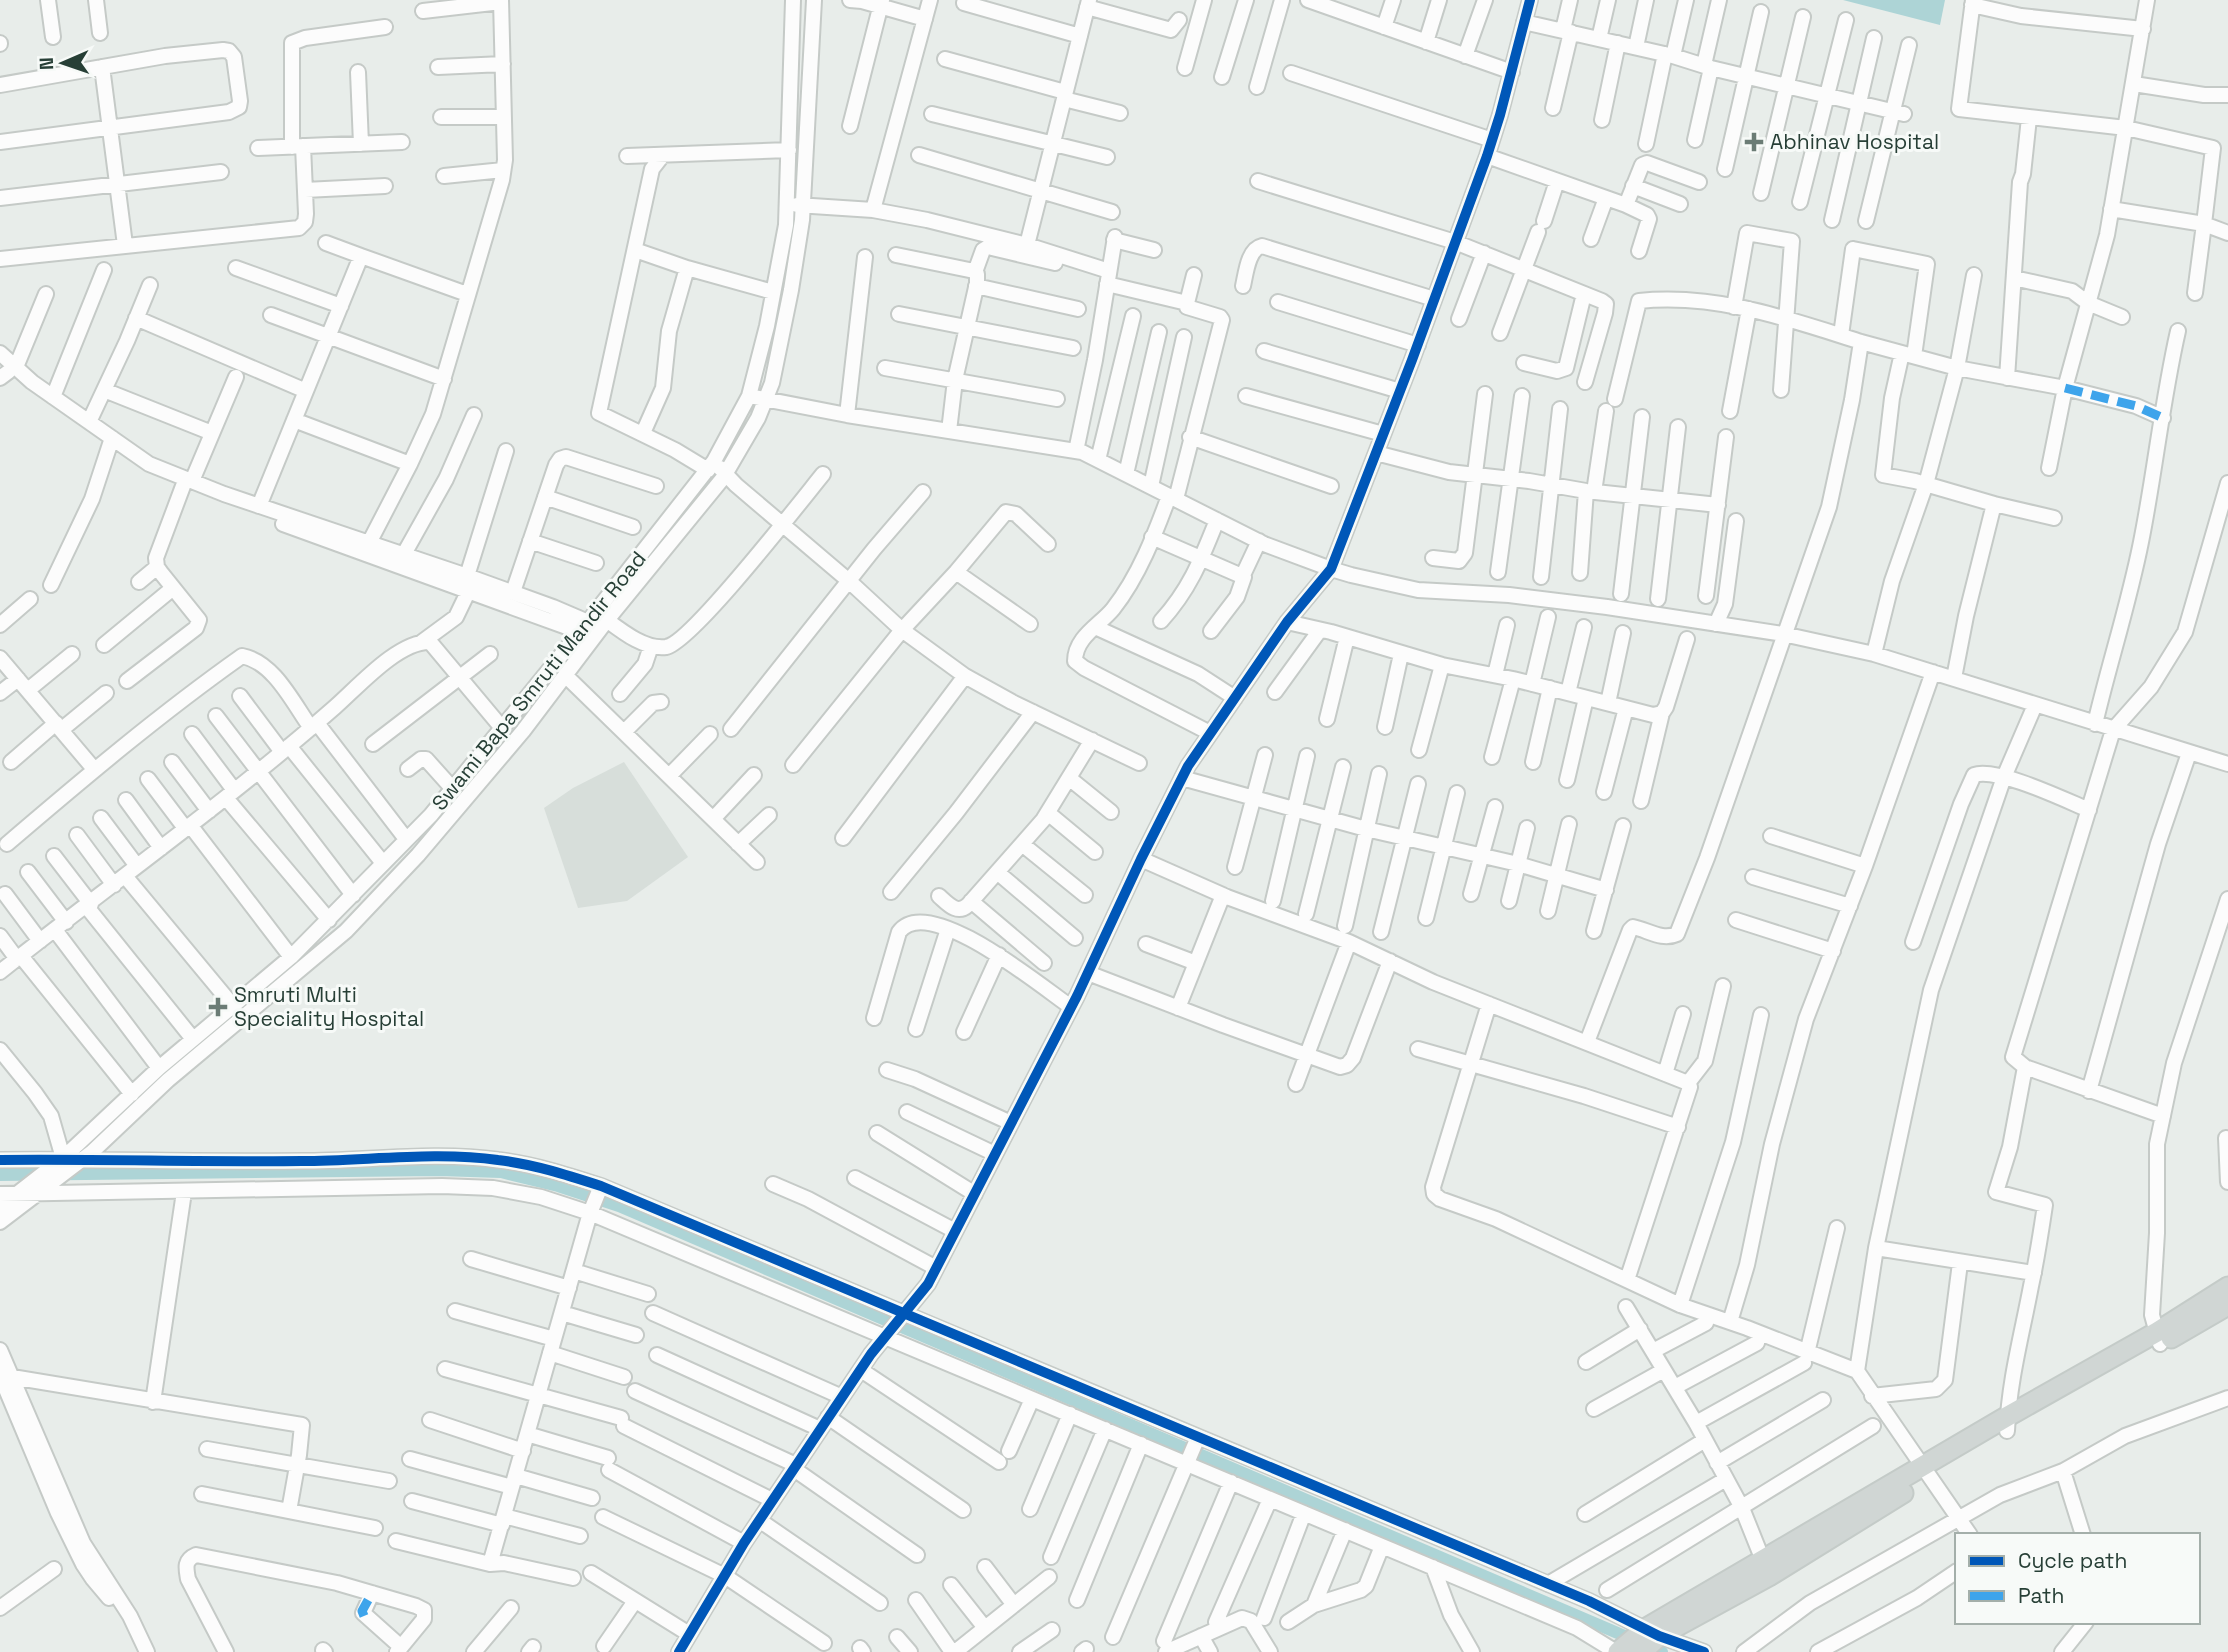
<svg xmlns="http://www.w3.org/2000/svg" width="2228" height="1652" viewBox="0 0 2228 1652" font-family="'Space Grotesk',sans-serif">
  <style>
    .built { fill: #d7deda }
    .water { fill: #add4d6 }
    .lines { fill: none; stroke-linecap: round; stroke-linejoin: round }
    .canal { stroke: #add4d6; stroke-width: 12 }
    .minor-casing { stroke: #c5cac7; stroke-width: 18 }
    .major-casing { stroke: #c4cbc8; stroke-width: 23 }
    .minor { stroke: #fcfcfc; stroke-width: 14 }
    .major { stroke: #d0d6d4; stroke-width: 19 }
    .quiet { stroke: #3ea4eb; stroke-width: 9; stroke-dasharray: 18 9; stroke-linecap: butt }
    .cycleway-casing { stroke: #f7faf8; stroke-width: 15 }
    .cycleway { stroke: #0057b8; stroke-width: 10 }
    .poi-dot { fill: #6b7c75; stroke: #f7faf8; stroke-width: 2.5 }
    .labels { text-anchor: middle; stroke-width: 6; stroke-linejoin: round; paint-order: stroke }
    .poi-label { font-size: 21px; fill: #273f36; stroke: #f7faf8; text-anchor: start }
    .street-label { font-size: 21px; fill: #273f36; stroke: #f7faf8 }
  </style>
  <rect width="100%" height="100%" fill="#e8edea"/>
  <path class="built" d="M 624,762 L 688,857 L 627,901 L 578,908 L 544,808 L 573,788 Z"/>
  <path class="water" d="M 1843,0 L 1945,0 L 1940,25 Z"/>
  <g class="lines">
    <path class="canal" d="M 0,1175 L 439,1170 L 501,1172 L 558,1186 L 619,1206 L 1662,1652"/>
    <defs>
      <path id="minor" d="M 48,0 L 53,37
        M 96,0 L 100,33
        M 850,0 L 862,1 L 925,19
        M 1308,0 L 1512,72
        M 1973,0 L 1959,109 L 2126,128 L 2213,148 L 2204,224 L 2228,233
        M 964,3 L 1080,36
        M 1972,5 L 2021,16 L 2143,29
        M 1087,7 L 1171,30 L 1179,20
        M 423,11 L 501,2
        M 1524,22 L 1673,56 L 1711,68 L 1904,114
        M 1384,27 L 1393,0
        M 1563,30 L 1570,0
        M 1599,39 L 1608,0
        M 1426,42 L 1439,0
        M 0,43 L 0,44
        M 1636,47 L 1646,0
        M 1465,56 L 1485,0
        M 1673,56 L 1686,0
        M 945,59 L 1065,92
        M 1704,65 L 1719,0
        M 102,67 L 125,245
        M 438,67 L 503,64
        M 1185,68 L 1204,0
        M 358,72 L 361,144
        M 1291,73 L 1492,140
        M 1222,77 L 1246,0
        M 2134,84 L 2204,95 L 2228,95
        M 0,85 L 165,56 L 223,50 L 229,51 L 234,57 L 240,101 L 239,107 L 229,112 L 0,142
        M 1257,87 L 1282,0
        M 1064,99 L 1120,113
        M 1553,108 L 1571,32
        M 932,114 L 1107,157
        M 441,117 L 504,117
        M 1602,120 L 1618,43
        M 850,126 L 882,0
        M 1695,140 L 1711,68
        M 1646,144 L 1665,54
        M 292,147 L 292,43 L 305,38 L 385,27
        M 258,148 L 402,142
        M 663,155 L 652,169 L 599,413 L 675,450 L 708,470
        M 919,155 L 1112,212
        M 627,156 L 789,150
        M 1487,156 L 1626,205 L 1642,165 L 1647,163 L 1699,182
        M 1725,169 L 1761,12
        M 444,176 L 503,170
        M 1258,181 L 1455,242 L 1602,301 L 1606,304 L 1605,313 L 1585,382
        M 1633,186 L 1680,204
        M 305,190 L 385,186
        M 1761,193 L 1803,17
        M 0,198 L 221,172
        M 1800,202 L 1846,20
        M 797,205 L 873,210 L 927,220 L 1027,245 L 1109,271
        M 1626,205 L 1647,215 L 1649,219 L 1639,251
        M 2111,209 L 2204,224 L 2195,293
        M 873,210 L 930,0
        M 1832,220 L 1874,38
        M 1544,221 L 1557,181
        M 1866,221 L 1909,45
        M 1591,239 L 1606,198
        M 1114,240 L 1154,250
        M 326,243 L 361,256
        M 1027,245 L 1089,0
        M 635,250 L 687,268 L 773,292
        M 896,255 L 974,271 L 977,274 L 977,283 L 955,380 L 949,431
        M 0,259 L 299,228 L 305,222 L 306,214 L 303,146
        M 236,268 L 341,306
        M 975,272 L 983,250 L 988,247 L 1055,263
        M 2014,278 L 2072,291 L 2088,303 L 2122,317
        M 1107,284 L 1187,303 L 1187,307 L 1220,317 L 1222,320 L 1176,499
        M 976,286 L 1078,309
        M 1243,286 C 1246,273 1248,249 1262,246 L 1434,299
        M 1278,302 L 1418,345
        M 1187,303 L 1194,275
        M 1734,307 L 1747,233 L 1792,241 L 1781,390
        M 899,314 L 1073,348
        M 271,315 L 444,379
        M 136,318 L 306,391
        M 1459,319 L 1484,253
        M 1500,333 L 1538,232
        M 1841,335 L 1853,249 L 1927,264 L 1914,356
        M 1861,342 L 1957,368 L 2065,388 L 2107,235 L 2147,0
        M 1264,351 L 1400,391
        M 0,353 L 32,382 L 149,464 L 224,494 L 467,576 L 553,607 L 595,625
        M 1902,353 L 1892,398 L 1883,475 L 1915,481 L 1994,504 L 1966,616 L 1954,678
        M 1524,363 L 1557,371 L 1566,368 L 1584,294
        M 16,367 L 46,294
        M 885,368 L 1057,399
        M 0,378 L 8,372
        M 2007,378 L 2020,182 L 2023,174 L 2029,118
        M 104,390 L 212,433
        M 749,396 L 847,415 L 1082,452 L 1264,544 L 1331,569 L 1351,575 L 1418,590 L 1509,595 L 1607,607 L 1783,634 L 1874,654 L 2228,764
        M 1246,396 L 1383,434
        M 53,397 L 104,270
        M 1730,411 L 1749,309
        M 847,415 L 865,257
        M 294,420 L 410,464
        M 89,422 L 127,341 L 150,285
        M 643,433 L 663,388 L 669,331 L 687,268
        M 1190,437 L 1331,486
        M 1076,451 L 1095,360 L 1115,237
        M 1376,453 L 1449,472 L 1529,481 L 1586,491 L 1718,505
        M 1098,460 L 1133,316
        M 720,468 L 736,485 L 849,581 L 902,630 L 965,676 L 1012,702 L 1139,763
        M 2049,468 L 2065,388 L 2136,406 L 2163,418
        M 1126,474 L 1159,332
        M 192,481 L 236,377
        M 1151,486 L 1184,337
        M 1594,492 L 1606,411
        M 1169,496 C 1155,534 1139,576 1113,609 C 1100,625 1075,637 1075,661 L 1084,668 L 1210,733
        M 545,497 L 633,527
        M 1994,504 L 2054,518
        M 259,506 L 361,256 L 467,294
        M 283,524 L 586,634
        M 1152,537 L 1244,577 L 1237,597 L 1211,631
        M 530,541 L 596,563
        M 369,543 L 410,464 L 433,414 L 502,180 L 505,160 L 501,0
        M 404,554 L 446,479 L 474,415
        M 1433,558 L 1459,561 L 1465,553 L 1485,394
        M 956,572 L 1030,624
        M 1498,572 L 1522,396
        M 1580,573 L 1586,491
        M 1243,575 L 1259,541
        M 467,576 L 506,451
        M 1541,577 L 1560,409
        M 139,582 L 157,567
        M 51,585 L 92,499 L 112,438
        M 513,592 L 556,465 L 560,459 L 566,457 L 656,486
        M 1621,594 L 1642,417
        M 1706,596 L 1726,437
        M 1658,599 L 1678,427
        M 600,615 C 618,628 643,650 666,647 C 691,643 801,501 823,474
        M 1161,621 C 1190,589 1201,560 1217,520
        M 1287,622 L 1331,632 L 1442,665 L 1513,679 L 1653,715 L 1662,713 L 1666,707 L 1687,639
        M 1716,624 L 1725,604 L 1736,521
        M 0,625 L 30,599
        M 1095,627 L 1198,674 L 1235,698
        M 422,642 L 456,617 L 469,590
        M 104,645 L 173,588
        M 1874,654 L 1892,581 L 1926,484 L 1957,368 L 1974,275
        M 0,658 L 94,769
        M 565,675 L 757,862
        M 1495,675 L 1507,625
        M 127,681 L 196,628 L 199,620 L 162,574 L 157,567 L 156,558 L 183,486
        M 1532,684 L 1548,617
        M 28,690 L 72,654
        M 1275,692 L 1320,630
        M 0,693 L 18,679
        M 1568,693 L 1584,627
        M 620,694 L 645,664 L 651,646
        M 240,696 L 282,752
        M 1608,703 L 1623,633
        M 216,716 L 353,895
        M 1327,719 L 1347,637
        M 317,723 L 406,839
        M 2095,724 C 2109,664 2129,603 2141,542 C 2155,472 2162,401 2178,331
        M 1385,727 L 1401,654
        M 731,729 L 874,549 L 923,492
        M 61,730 L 106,693
        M 624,732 L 653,703 L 661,702
        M 192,734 L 234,790
        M 373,744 L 490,654
        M 289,746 L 383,863
        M 1419,750 L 1442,665
        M 1492,757 L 1513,679
        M 11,762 L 56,723
        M 172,762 L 209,811
        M 1533,762 L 1550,688
        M 793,765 L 902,630 L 956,572 L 1006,512 L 1016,514 L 1048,544
        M 408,769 L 421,759 L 426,759 L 452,788
        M 669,776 L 710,734
        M 1069,778 L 1111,812
        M 1182,778 L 1366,829 L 1518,864 L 1606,890
        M 148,779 L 185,828
        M 1567,780 L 1586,698
        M 1604,792 L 1626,708
        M 226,798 L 329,920
        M 126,800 L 161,848
        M 1641,801 L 1662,713
        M 1048,813 L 1095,852
        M 101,818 L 137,866
        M 713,819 L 754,775
        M 190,825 L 291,957
        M 77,835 L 114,885
        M 1771,836 L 1865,866
        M 843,838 L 965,676
        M 7,844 C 83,779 160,714 242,656 C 274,662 293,703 311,728
        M 738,844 L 769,815
        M 1022,844 L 1085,895
        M 54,856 L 91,904
        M 1141,859 L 1227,897 L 1349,942 L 1433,982 L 1688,1083 L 1690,1087 L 1627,1280
        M 1235,867 L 1265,755
        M 28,872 L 66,922
        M 997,872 L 1075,938
        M 125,876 L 233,1006
        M 1753,877 L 1850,906
        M 891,892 L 956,813 L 1033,712
        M 5,894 L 40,941
        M 1471,894 L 1495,807
        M 939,896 C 948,904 957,915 968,905 L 1043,820 L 1092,740
        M 971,901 L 1044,963
        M 1273,901 L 1307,756
        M 1509,901 L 1527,828
        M 87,907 L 193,1039
        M 1548,911 L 1569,824
        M 1306,914 L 1343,767
        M 1426,918 L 1457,793
        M 1736,920 L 1833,951
        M 1345,926 L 1379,774
        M 55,930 L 159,1068
        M 1594,931 L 1623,826
        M 1381,932 L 1418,784
        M 0,936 L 17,959
        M 1913,942 L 1961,804 L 1974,775 C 1997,767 2065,800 2089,810
        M 1146,944 L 1196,963
        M 21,956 L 132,1094
        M 0,972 C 111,884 228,801 335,707 C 358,687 398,641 430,642 L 502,728
        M 1088,973 L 1223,1025 L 1340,1067 L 1347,1065 L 1353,1058 L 1390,961
        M 1489,1004 L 1433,1187 L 1434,1194 L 1440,1199 L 1496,1219 L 1680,1305 L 1747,1328 L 1857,1371 L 1970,1535
        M 1178,1008 L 1223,895
        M 874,1018 L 899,932 C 928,892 1043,988 1071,1007
        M 916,1029 L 948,929
        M 964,1032 L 999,955
        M 1587,1042 L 1630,930 L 1633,927 C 1648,930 1662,941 1677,934 L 1707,858 L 1829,507 L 1852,400 L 1861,342 C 1789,319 1716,293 1639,301 L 1615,399
        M 1418,1049 L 1584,1096 L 1678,1127
        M 0,1050 L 35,1093 L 51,1116 L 63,1158
        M 2025,1067 L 2163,1116
        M 887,1070 L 915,1079 L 1011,1123
        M 1665,1074 L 1683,1014
        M 1688,1083 L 1705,1061 L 1723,986
        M 1296,1084 L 1349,942
        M 2089,1091 L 2158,844 L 2189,753
        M 907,1112 L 995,1154
        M 877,1133 L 975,1194
        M 2226,1138 L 2228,1182
        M 0,1160 C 101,1159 201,1162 302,1161 C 365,1161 436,1151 498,1160 C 533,1164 567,1175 601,1186 L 1589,1601 L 1659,1636 L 1704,1652
        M 855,1178 L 955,1231
        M 773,1184 L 808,1199 L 936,1268
        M 0,1194 L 442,1186 L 493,1188 L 541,1197 L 590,1213 L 1577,1628 L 1616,1652
        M 0,1207 L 63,1158 L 159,1068 L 291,957 L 431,815 L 580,632 L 714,461 L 749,396 L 767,326 L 786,225 L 793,0
        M 0,1222 L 92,1152 L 168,1080 L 346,931 L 418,855 L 523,731 L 607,620 L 723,478 L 758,418 L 772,383 L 791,290 L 802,220 L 814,0
        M 1876,1248 L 2034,1273
        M 471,1259 L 569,1288
        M 574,1271 L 648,1294
        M 1680,1305 L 1733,1142 L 1761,1015
        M 1626,1307 L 1696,1423 L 1742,1508 L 1766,1568
        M 455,1311 L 554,1339
        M 562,1313 L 636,1335
        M 653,1313 L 842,1397
        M 1730,1322 L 1747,1265 L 1772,1144 L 1806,1019 L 1865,866 L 1933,672
        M 2160,1344 L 2152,1315 L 2157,1233 L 2157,1144 L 2174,1063 L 2228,899
        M 0,1350 L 83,1543 L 130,1616 L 147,1652
        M 1653,1351 L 1706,1323
        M 550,1353 L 624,1377
        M 1807,1353 L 1837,1228
        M 657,1355 L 820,1429
        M 1586,1362 L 1640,1329
        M 445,1369 L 621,1418
        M 861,1370 L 999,1462
        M 1857,1371 L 1876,1248 L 1931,990 L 2004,777 L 2035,705
        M 0,1375 L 58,1513 L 83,1564 L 93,1579 L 109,1598
        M 1,1378 L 12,1377 L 302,1425 L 299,1455 L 289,1511
        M 1675,1387 L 1757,1343
        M 635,1391 L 796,1465
        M 1872,1396 L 1936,1389 L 1945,1380 L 1960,1263
        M 153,1402 L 184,1192
        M 1594,1409 L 1664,1370
        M 828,1417 L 963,1510
        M 430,1420 L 523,1451
        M 1696,1423 L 1804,1363
        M 624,1426 L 772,1500
        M 2007,1431 C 2009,1381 2022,1334 2031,1286 C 2037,1259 2041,1232 2045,1205 L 1996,1192 L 2010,1147 L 2025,1067 L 2013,1057 L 2113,730 L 2151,687 L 2185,632 L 2228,483
        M 527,1434 L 608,1458
        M 207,1449 L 389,1481
        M 1009,1451 L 1032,1399
        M 410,1459 L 512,1487
        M 1717,1463 L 1823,1400
        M 794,1469 L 917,1555
        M 609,1470 L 744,1543
        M 2063,1471 L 2083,1535
        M 516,1476 L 592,1498
        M 202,1494 L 375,1528
        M 412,1501 L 502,1525
        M 1030,1509 L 1070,1414
        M 1585,1514 L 1705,1440
        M 504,1516 L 580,1536
        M 603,1517 L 725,1576 L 824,1643
        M 759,1520 L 880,1603
        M 396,1541 L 490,1564 L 504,1563 L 573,1578
        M 1051,1557 L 1105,1429
        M 490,1564 L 590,1213 L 601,1186
        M 985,1567 L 1014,1605
        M 1433,1567 L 1451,1615 L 1472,1652
        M 591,1573 L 689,1634
        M 1548,1584 L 1726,1479
        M 951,1585 L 985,1628
        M 1607,1590 L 1873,1426
        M 372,1593 L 363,1613 L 401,1647
        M 916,1600 L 952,1652
        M 1077,1600 L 1141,1444
        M 1314,1605 L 1361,1590 L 1366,1586 L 1382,1546
        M 0,1608 L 54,1569
        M 1264,1618 L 1304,1513
        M 1216,1622 L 1270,1499
        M 1288,1622 L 1314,1605 L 1345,1530
        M 1201,1636 L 1210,1652
        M 897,1637 L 910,1652
        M 1113,1637 L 1198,1437
        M 1164,1641 L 1231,1482
        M 604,1646 L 635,1601
        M 860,1648 L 863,1652
        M 323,1650 L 325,1652
        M 226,1652 L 188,1579 C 186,1568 184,1560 196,1555 L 337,1583 L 416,1606 L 424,1610 L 424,1619 L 397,1652
        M 474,1652 L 511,1608
        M 529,1652 L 533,1647
        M 679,1652 L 744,1543 L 871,1354 L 928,1284 L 1077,996 L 1141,859 L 1188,766 L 1287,622 L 1331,569 L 1412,360 L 1487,156 L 1500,115 L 1530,0
        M 955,1652 L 1049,1577
        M 1020,1652 L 1052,1630
        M 1082,1652 L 1086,1649
        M 1166,1652 L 1242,1618 L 1251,1621 L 1270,1652
        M 1744,1652 L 1810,1603 L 2000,1495 L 2063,1471 L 2125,1436 L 2228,1398
        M 1818,1652 L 1917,1598 L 1957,1571
        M 2062,1652 L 2086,1622"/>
      <path id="major" d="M 2171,1338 L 2228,1305
        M 1618,1652 L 1645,1629 L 2008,1416 L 2157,1332 L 2228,1287
        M 1642,1652 L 1659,1636 L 1769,1576 L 1903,1493"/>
    </defs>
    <use href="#minor" class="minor-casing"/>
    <use href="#major" class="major-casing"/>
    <use href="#minor" class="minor"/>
    <use href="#major" class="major"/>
    <path class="quiet" d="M 2065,388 L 2136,406 L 2163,418
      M 364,1616 L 362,1611 L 372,1593"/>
    <defs>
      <path id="cycleway" d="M 0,1160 C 101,1159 201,1162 302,1161 C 365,1161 436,1151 498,1160 C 533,1164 567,1175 601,1186 L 1589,1601 L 1659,1636 L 1704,1652
        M 679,1652 L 744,1543 L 871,1354 L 928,1284 L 1077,996 L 1141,859 L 1188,766 L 1287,622 L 1331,569 L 1412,360 L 1487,156 L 1500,115 L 1530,0"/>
    </defs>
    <use href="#cycleway" class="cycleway-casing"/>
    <use href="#cycleway" class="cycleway"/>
  </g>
  <g class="poi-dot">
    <path d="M1750.5 131.5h7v7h7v7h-7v7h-7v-7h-7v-7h7z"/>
    <path d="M214.5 996.5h7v7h7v7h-7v7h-7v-7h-7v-7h7z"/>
  </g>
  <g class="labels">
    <g class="poi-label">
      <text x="1770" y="149">Abhinav Hospital</text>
      <text x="234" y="1002">Smruti Multi<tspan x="234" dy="24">Speciality Hospital</tspan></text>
    </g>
    <g class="street-label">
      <text transform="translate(539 681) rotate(-51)" y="7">Swami Bapa Smruti Mandir Road</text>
    </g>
  </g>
  <rect x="1955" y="1533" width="245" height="91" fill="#f7faf8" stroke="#a4afaa" stroke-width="2"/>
  <rect x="1969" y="1556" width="35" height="10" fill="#0057b8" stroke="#a4afaa" stroke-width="2"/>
  <text x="2018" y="1568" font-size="21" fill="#273f36">Cycle path</text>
  <rect x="1969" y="1591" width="35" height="10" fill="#3ea4eb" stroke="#a4afaa" stroke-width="2"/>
  <text x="2018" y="1603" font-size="21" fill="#273f36">Path</text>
  <g transform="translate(63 63) rotate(268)" stroke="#f7faf8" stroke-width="5" paint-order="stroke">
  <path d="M0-5L12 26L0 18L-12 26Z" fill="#273f36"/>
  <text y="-10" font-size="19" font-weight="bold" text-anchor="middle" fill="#273f36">N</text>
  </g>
</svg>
